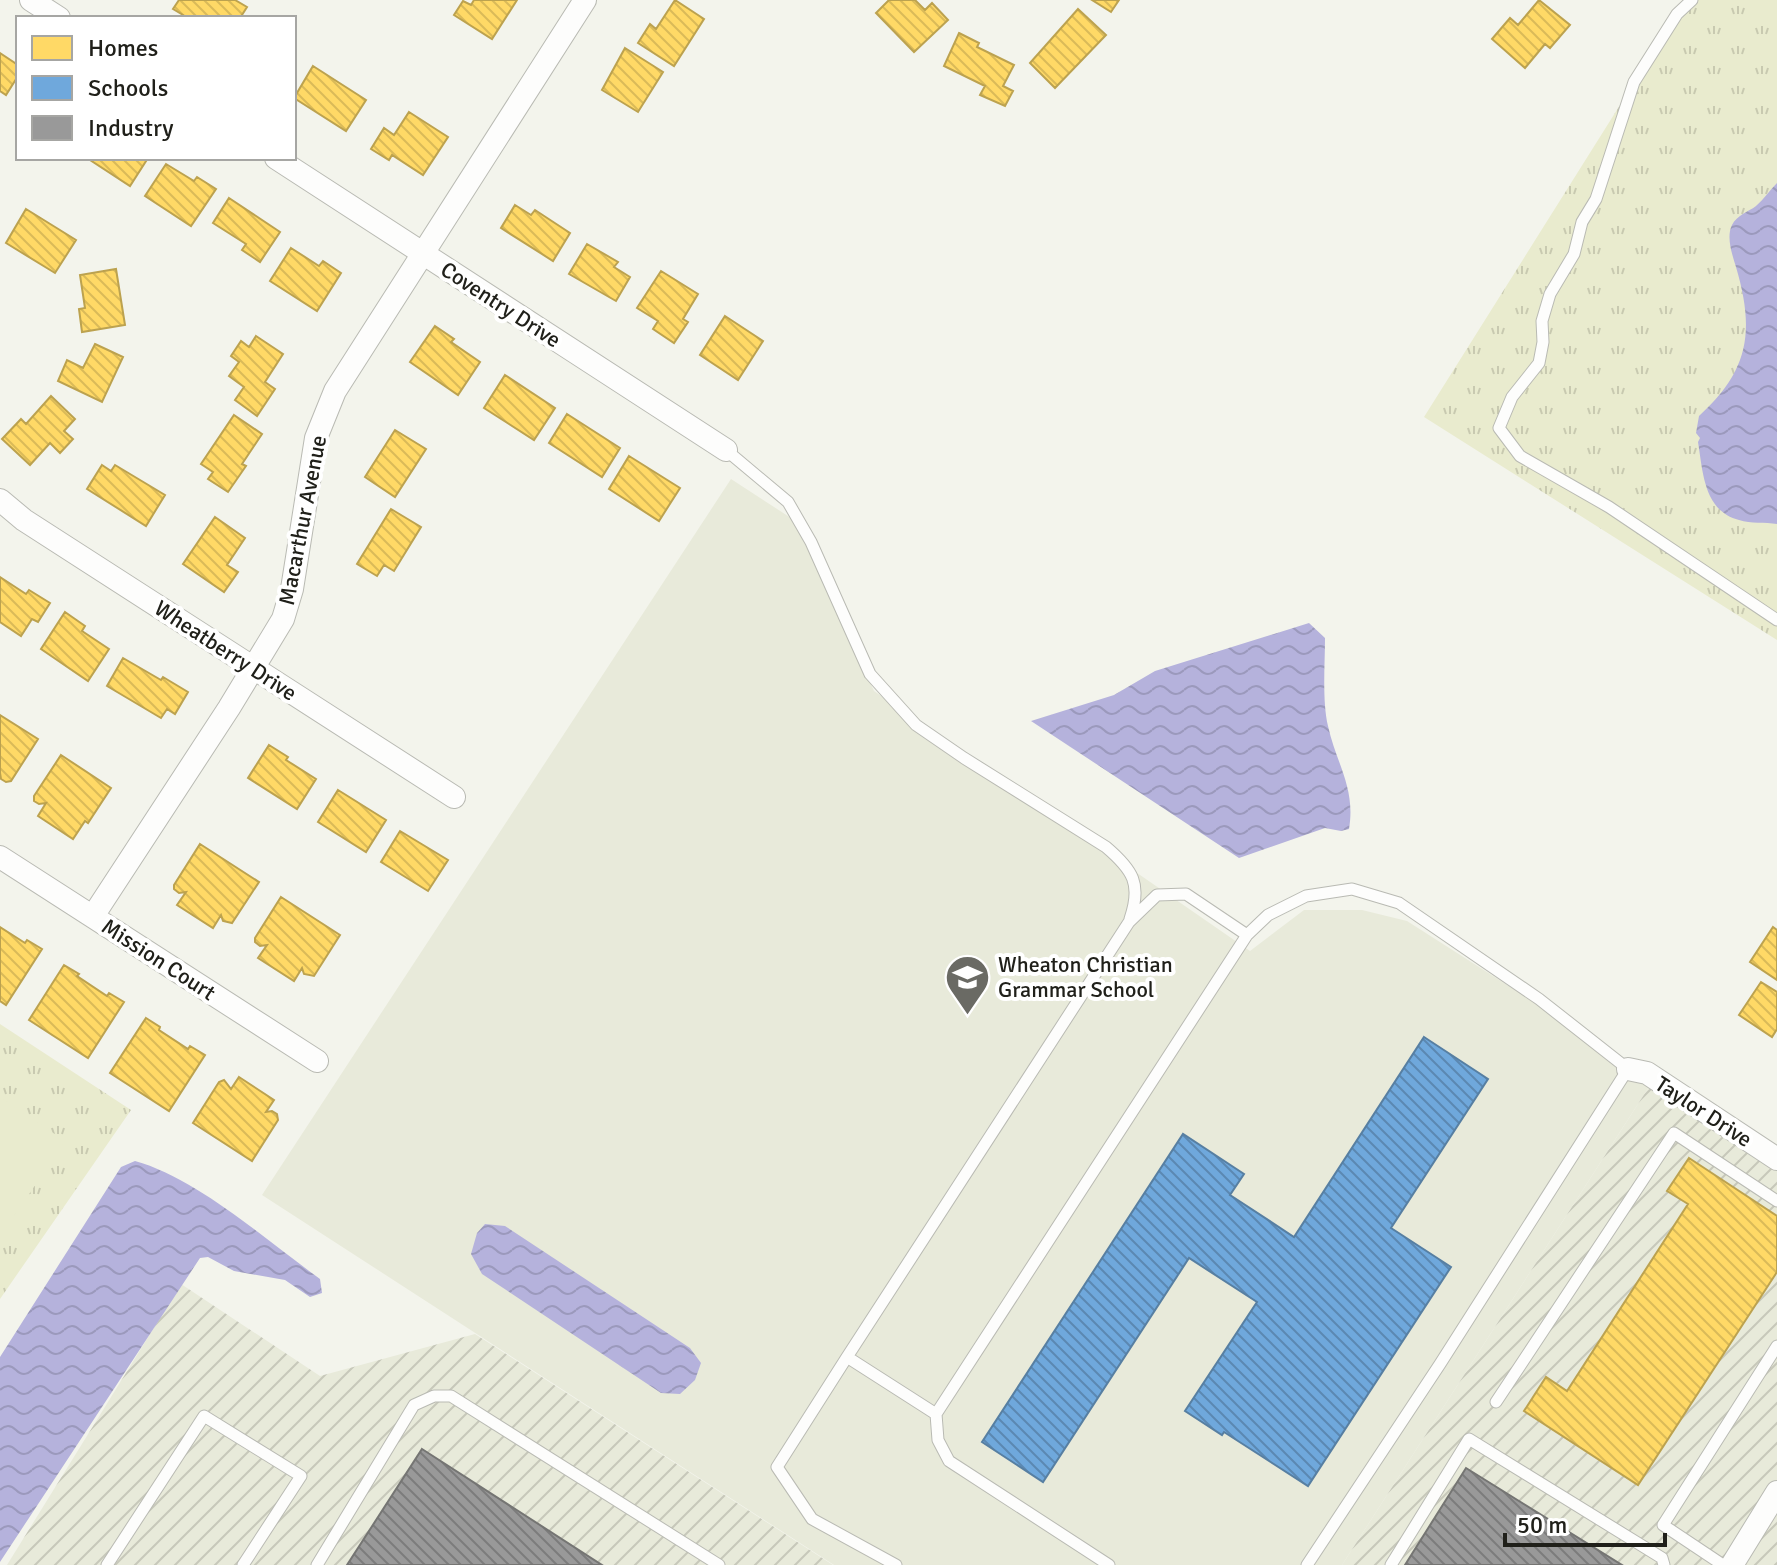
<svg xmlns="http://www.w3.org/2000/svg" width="1777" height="1565" viewBox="0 0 1777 1565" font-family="Signika,sans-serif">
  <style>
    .built { fill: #e8eada }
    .industrial { fill: url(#industrial-furrows) }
    .grass { fill: url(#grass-tufts) }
    .pitch { fill: #e9ebce }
    .water { fill: url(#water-waves) }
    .homes { fill: url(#homes-back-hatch); stroke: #bca24f; stroke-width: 2 }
    .schools { fill: url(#schools-back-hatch); stroke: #577fa2; stroke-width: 2 }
    .industry { fill: url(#industry-back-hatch); stroke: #757573; stroke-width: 2 }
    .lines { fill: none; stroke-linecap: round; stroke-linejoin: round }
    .lane-casing { stroke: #b9bab3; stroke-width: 13 }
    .street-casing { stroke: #b9bab3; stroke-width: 24 }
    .lane { stroke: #fdfdfc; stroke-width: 11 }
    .street { stroke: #fdfdfc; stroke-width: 22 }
    .labels { text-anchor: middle; stroke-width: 8; stroke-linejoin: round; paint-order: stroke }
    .street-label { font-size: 22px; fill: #20201a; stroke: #fff }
    .poi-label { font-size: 22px; fill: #20201a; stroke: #fff; text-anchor: start }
  </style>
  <defs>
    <pattern id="industrial-furrows" width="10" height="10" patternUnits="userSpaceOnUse" patternTransform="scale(2)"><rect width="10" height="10" fill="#e8eada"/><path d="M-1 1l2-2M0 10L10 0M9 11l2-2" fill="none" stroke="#c7c8ba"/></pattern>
    <pattern id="grass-tufts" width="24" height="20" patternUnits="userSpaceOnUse" patternTransform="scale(2)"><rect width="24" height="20" fill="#e9ebce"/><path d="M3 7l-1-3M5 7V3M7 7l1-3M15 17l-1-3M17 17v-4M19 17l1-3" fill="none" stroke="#c8c9b0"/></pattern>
    <pattern id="water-waves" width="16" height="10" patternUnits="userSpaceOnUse" patternTransform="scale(2)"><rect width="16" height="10" fill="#b5b2dc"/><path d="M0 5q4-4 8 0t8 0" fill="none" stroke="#9b99bc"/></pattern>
    <pattern id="homes-back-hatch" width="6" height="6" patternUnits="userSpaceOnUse" patternTransform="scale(2)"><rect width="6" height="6" fill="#ffd966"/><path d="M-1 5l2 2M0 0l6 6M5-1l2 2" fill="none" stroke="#daba58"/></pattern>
    <pattern id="schools-back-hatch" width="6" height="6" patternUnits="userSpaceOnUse" patternTransform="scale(2)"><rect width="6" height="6" fill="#6fa8dc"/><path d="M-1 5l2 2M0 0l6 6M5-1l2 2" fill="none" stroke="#5b88b2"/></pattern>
    <pattern id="industry-back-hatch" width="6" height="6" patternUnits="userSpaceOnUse" patternTransform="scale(2)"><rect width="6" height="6" fill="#999"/><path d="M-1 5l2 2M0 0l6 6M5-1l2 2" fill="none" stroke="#7c7c7c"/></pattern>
  </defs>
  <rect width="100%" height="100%" fill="#f3f4ec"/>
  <path class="built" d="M 731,479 L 794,520 L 874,691 L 1250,951 L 1304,910 L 1362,910 L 1407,921 L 1654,1079 L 1342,1565 L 834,1565 L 262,1195 Z"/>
  <path class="industrial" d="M 1654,1079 L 1777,1162 L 1777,1565 L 1342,1565 Z
    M 181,1284 L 320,1376 L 475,1334 L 833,1565 L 7,1565 Z"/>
  <path class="grass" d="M 1686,0 L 1777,0 L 1777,640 L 1424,417 Z
    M 0,1024 L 131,1110 L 0,1299 Z"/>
  <path class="pitch" d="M 0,1097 L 65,1141 L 0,1237 Z"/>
  <path class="water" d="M 1777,183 L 1777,524 C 1765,522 1751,524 1739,520 C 1704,511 1703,473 1698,442 L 1700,438 L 1696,433 L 1699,416 C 1749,371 1755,331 1736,267 C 1732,254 1726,237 1732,225 C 1737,215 1748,212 1756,206 C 1764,199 1770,190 1777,183 Z
    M 1309,623 L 1325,638 C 1325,665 1322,700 1328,726 C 1336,763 1356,788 1349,829 L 1341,831 L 1325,828 L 1239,858 L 1031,721 L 1114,695 L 1155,671 Z
    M 135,1161 C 197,1178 267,1241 320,1279 L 322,1293 L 310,1297 L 285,1280 L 234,1271 L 208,1257 L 200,1258 L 0,1562 L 0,1357 L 121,1167 Z
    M 485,1224 L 505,1226 L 690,1348 L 701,1363 L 695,1380 L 680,1394 L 661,1393 L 482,1274 L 471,1254 L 477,1233 Z"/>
  <path class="homes" d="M 179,0 L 235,0 L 247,7 L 240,18 L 181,18 L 183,15 L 173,9 Z
    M 474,0 L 517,0 L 492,39 L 454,15 L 463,1 L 471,5 Z
    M 675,0 L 704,19 L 674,66 L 638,43 L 650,24 L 656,29 Z
    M 889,0 L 915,0 L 925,10 L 932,3 L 948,20 L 914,52 L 876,13 Z
    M 1092,0 L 1119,0 L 1111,12 Z
    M 1539,0 L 1570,25 L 1550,48 L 1545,44 L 1525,68 L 1492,39 L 1510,18 L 1518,25 Z
    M 1078,9 L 1106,35 L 1055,88 L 1030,63 Z
    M 959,33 L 979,43 L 977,47 L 1014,65 L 1003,86 L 1013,91 L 1005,106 L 980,95 L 985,86 L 944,66 Z
    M 625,48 L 663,72 L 638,112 L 602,90 Z
    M 0,53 L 18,65 L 18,76 L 6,95 L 0,91 Z
    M 313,66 L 366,100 L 346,131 L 294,98 Z
    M 409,112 L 448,137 L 423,175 L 392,155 L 389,160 L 371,149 L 384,128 L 394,135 Z
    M 87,158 L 148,158 L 130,186 Z
    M 166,164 L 194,181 L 197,177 L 216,189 L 191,226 L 145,196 Z
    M 229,198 L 280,232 L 260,262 L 242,250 L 246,244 L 213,223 Z
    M 515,205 L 531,215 L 535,210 L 570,233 L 553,261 L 501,228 Z
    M 26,209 L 76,240 L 55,273 L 6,243 Z
    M 587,244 L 618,262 L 614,267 L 630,277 L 616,301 L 569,274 Z
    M 291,248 L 319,266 L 323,261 L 341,273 L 317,311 L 270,281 Z
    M 116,269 L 125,325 L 82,332 L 79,309 L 85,308 L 80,275 Z
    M 661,271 L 698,294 L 683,319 L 688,322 L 674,343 L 653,329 L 658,321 L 637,308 Z
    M 725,316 L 763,341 L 738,380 L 700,355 Z
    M 435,326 L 454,339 L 451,342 L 480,362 L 458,395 L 410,362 Z
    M 256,336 L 283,354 L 265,382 L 275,389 L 257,416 L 235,400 L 244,387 L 229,376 L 239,362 L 231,356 L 241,341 L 249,347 Z
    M 95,344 L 123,357 L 102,402 L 58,381 L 67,360 L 83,368 Z
    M 505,375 L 555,408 L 534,440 L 484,408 Z
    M 51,396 L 75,419 L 64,431 L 73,439 L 60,453 L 50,443 L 30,465 L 2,439 L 21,419 L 26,424 Z
    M 567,414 L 620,448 L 602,477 L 549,443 Z
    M 234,415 L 262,434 L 242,464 L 246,466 L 228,492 L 208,479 L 213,472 L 201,464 Z
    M 395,430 L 426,449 L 395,497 L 365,477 Z
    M 629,456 L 680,488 L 659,521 L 609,489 Z
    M 102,465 L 111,471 L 115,465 L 165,495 L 146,526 L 87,489 Z
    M 391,509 L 421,527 L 394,571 L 384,565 L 377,576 L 357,564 Z
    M 215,517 L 245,538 L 227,565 L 238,572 L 224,592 L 183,564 Z
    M 0,577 L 26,594 L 29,590 L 50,603 L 38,622 L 32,619 L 21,636 L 0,622 Z
    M 65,612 L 85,626 L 82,631 L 109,649 L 88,681 L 41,649 Z
    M 123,658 L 161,680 L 163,677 L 188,692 L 175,714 L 167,709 L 161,718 L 107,686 Z
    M 0,715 L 38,739 L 11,781 L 6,782 L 1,779 L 0,773 Z
    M 269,745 L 288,757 L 286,760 L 316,779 L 297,809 L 248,778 Z
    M 61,755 L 111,788 L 88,823 L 85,821 L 73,839 L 38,816 L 46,803 L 39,804 L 34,801 L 34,796 Z
    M 338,790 L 386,820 L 366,852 L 318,822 Z
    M 400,831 L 448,860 L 428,891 L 381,862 Z
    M 200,844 L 259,882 L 232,923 L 223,921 L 221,915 L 213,928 L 177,905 L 186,892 L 179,893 L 174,889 L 174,885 Z
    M 281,897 L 340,935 L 314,976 L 304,974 L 302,968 L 294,981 L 258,958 L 267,945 L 260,946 L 255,942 L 255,938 Z
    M 0,927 L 25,943 L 27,940 L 42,949 L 6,1005 L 0,1001 Z
    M 1773,927 L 1777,930 L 1777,980 L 1750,962 Z
    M 64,965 L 79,974 L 77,976 L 107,996 L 109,993 L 124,1002 L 88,1058 L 29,1020 Z
    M 1761,982 L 1777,992 L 1777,1029 L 1772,1037 L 1739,1015 Z
    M 146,1018 L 160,1027 L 159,1030 L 188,1049 L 190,1046 L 205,1055 L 169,1111 L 110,1073 Z
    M 239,1077 L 274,1100 L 266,1112 L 272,1111 L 277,1114 L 278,1120 L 252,1161 L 193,1123 L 219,1082 L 224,1080 L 231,1089 Z
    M 1689,1158 L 1777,1216 L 1777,1272 L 1638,1485 L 1524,1411 L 1546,1377 L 1567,1391 L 1688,1204 L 1667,1191 Z"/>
  <path class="schools" d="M 1424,1037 L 1488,1079 L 1391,1228 L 1451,1267 L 1308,1486 L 1224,1432 L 1222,1435 L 1185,1411 L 1257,1302 L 1189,1258 L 1043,1482 L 982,1442 L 1183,1134 L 1244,1174 L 1230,1195 L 1294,1237 Z"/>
  <path class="industry" d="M 422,1449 L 602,1565 L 347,1565 Z
    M 1466,1468 L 1622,1565 L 1405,1565 Z"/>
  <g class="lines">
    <defs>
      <path id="lane" d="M 1692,0 L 1677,14 L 1634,82 L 1596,199 L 1582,222 L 1574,254 L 1550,294 L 1542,321 L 1543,342 L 1539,363 L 1512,397 L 1499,428 L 1520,456 L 1609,507 L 1777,620
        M 726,450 L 788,502 L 811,542 L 870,674 L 916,725 L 964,758 L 1106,847 C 1133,870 1142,884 1130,919
        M 847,1357 L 777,1467 L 812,1519 L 896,1565
        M 1496,1402 L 1674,1133 L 1777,1201
        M 936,1414 L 847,1357 L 1129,922 L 1157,895 L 1186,894 L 1247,935
        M 107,1565 L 204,1416 L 301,1476 L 243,1565
        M 317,1565 L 414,1405 L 434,1396 L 451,1396 L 719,1565
        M 1109,1565 L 949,1461 L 938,1440 L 936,1414 L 1247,935 L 1268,915 L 1306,896 L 1352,889 L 1399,903 L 1539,999 L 1628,1069 L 1440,1364 L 1307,1565
        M 1391,1565 L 1469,1439 L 1662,1558 L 1664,1565
        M 1723,1565 L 1663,1525 L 1777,1346"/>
      <path id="street" d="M 31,0 L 59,18
        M 276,158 L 726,450
        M 0,500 L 24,520 L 454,797
        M 0,857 L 317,1061
        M 93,916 L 229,708 L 283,619 L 292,589 L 316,438 L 335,391 L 585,0
        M 1628,1069 L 1647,1073 L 1777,1159
        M 1732,1565 L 1777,1492"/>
    </defs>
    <use href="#lane" class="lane-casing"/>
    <use href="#street" class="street-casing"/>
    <use href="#lane" class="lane"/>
    <use href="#street" class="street"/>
  </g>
  <defs>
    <symbol id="school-pin" viewBox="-11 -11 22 30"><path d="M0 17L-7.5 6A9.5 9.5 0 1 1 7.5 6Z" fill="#6a6a64" stroke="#fff"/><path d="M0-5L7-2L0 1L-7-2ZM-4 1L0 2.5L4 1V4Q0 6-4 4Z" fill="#fff"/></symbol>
  </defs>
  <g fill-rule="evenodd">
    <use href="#school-pin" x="942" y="952" width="51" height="69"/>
  </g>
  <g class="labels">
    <g class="street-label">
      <text transform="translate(501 304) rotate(33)" y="8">Coventry Drive</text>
      <text transform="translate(302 520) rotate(-79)" y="8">Macarthur Avenue</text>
      <text transform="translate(226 650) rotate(33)" y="8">Wheatberry Drive</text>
      <text transform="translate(159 959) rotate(33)" y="8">Mission Court</text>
      <text transform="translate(1704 1111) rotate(33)" y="8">Taylor Drive</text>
    </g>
    <g class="poi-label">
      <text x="998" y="972">Wheaton Christian<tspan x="998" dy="25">Grammar School</tspan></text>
    </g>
  </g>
  <rect x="16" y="16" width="280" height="144" fill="#ffffff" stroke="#a6a6a3" stroke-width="2"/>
  <rect x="32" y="36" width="40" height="24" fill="#ffd966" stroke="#a6a6a3" stroke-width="2"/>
  <text x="88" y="56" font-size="24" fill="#20201a">Homes</text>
  <rect x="32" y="76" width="40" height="24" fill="#6fa8dc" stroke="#a6a6a3" stroke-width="2"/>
  <text x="88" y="96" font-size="24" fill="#20201a">Schools</text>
  <rect x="32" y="116" width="40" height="24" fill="#999999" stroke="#a6a6a3" stroke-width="2"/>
  <text x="88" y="136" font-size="24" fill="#20201a">Industry</text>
  <path d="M1505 1533v12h160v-12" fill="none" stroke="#20201a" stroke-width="4"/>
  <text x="1517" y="1533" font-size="24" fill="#20201a" stroke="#ffffff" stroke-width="6" paint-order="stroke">50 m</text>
</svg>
